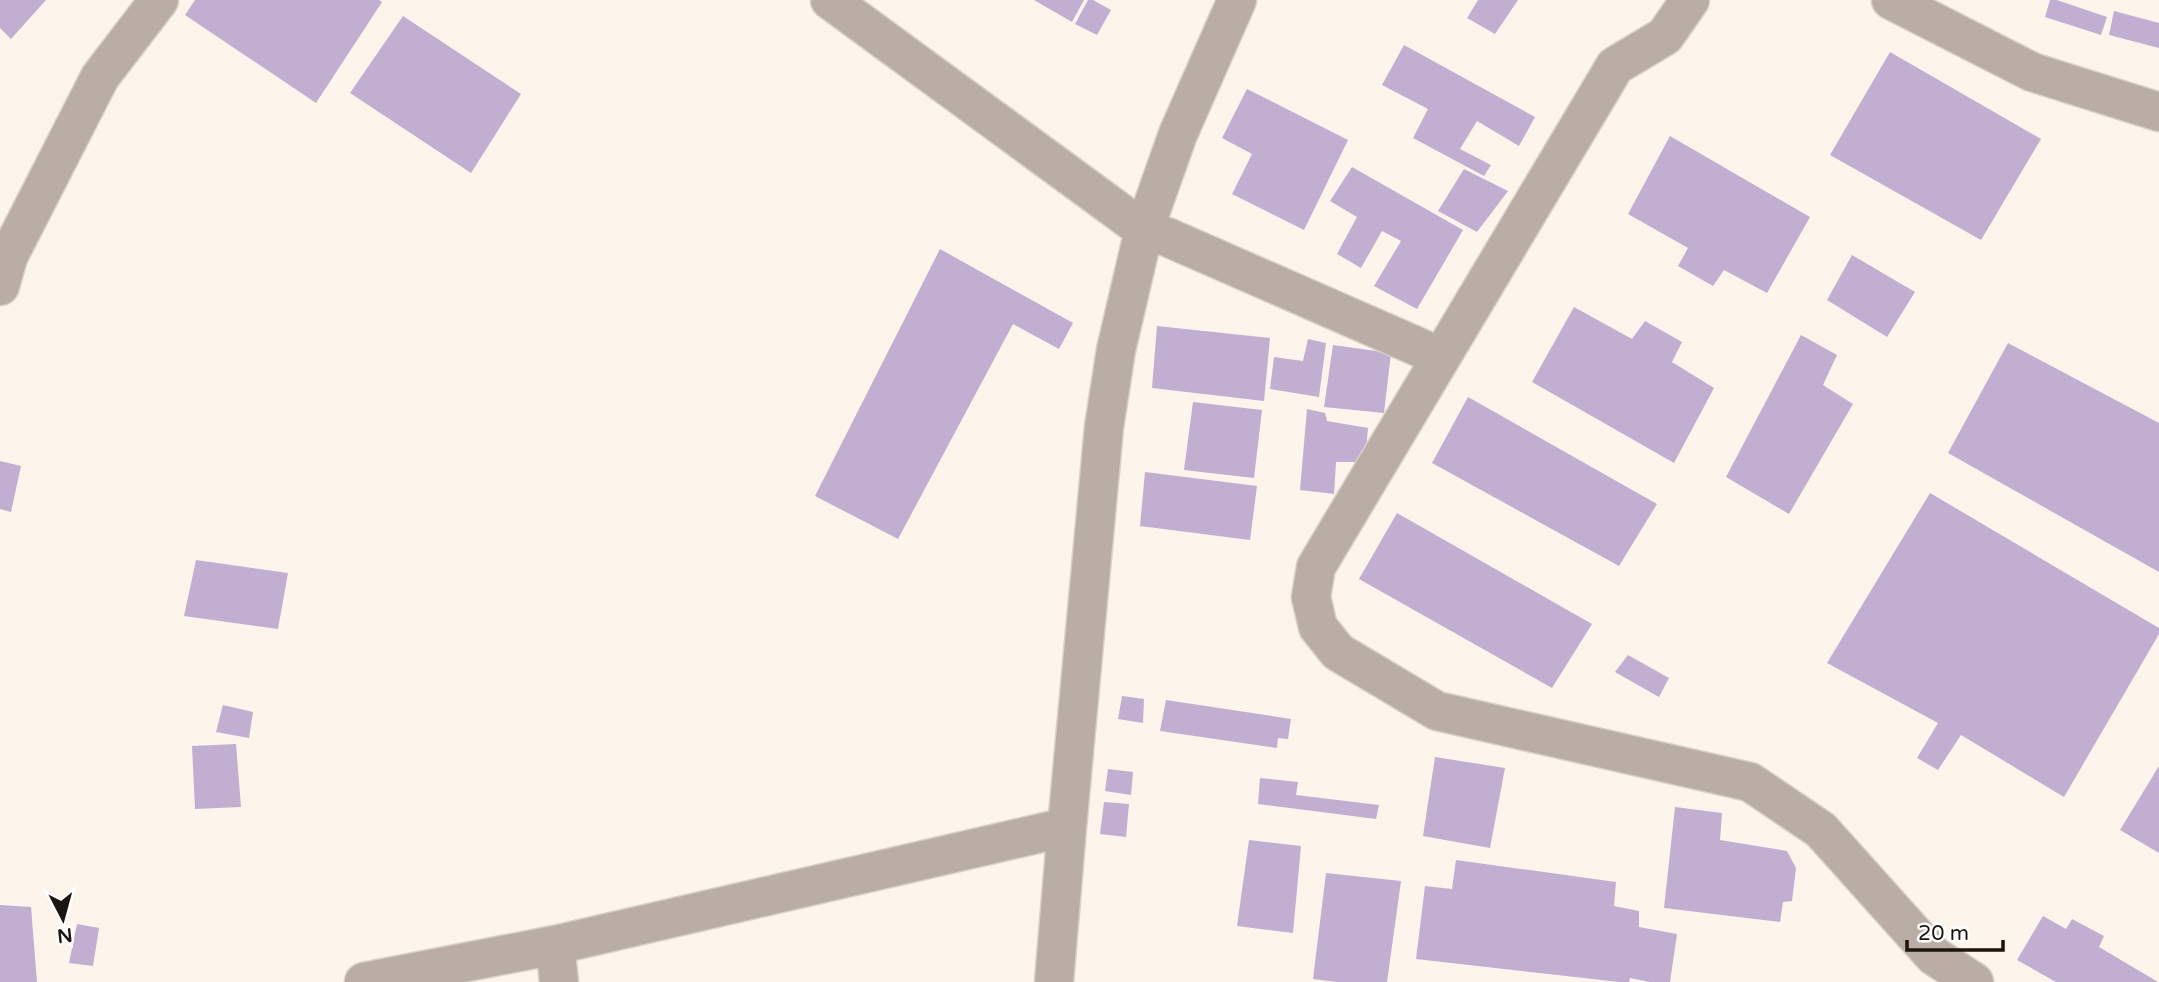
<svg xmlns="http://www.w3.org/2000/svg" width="2159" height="982" viewBox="0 0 2159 982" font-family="'Varela Round',sans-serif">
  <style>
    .building { fill: #c2aed1 }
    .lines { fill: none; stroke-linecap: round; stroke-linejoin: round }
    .minor-casing { stroke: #d9d0c7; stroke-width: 41 }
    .minor { stroke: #b9ada6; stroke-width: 38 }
  </style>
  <rect width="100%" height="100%" fill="#fdf4eb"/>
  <path class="building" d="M 0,0 L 46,0 L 11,39 L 0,28 Z
    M 195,0 L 379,0 L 382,2 L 316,103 L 185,15 Z
    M 1034,0 L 1084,0 L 1072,22 Z
    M 1088,0 L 1093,0 L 1111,10 L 1097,35 L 1075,24 Z
    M 1478,0 L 1518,0 L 1495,34 L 1467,18 Z
    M 2050,0 L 2057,0 L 2107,17 L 2101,35 L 2045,17 Z
    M 2114,11 L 2159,23 L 2159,48 L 2109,35 Z
    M 403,16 L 521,94 L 471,173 L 350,93 Z
    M 1404,45 L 1535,117 L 1519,146 L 1477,121 L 1460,149 L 1491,165 L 1484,176 L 1413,138 L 1428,109 L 1382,85 Z
    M 1890,52 L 2041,139 L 1981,240 L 1830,155 Z
    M 1247,89 L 1348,140 L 1304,230 L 1232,194 L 1252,154 L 1222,138 Z
    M 1670,136 L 1810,217 L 1767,293 L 1724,270 L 1713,286 L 1678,266 L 1688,248 L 1628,214 Z
    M 1352,167 L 1463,230 L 1417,309 L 1374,286 L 1401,241 L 1382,231 L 1361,268 L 1337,254 L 1357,217 L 1330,201 Z
    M 1464,169 L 1508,191 L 1477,232 L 1438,211 Z
    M 940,249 L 1073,323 L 1059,349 L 1013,324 L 898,539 L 815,496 Z
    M 1852,255 L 1915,292 L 1887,337 L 1827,300 Z
    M 1574,307 L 1632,339 L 1645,321 L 1682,342 L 1672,362 L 1714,388 L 1674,463 L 1532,382 Z
    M 1157,326 L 1270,338 L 1264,401 L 1152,388 Z
    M 1801,335 L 1837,355 L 1823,385 L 1853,404 L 1789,514 L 1726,477 Z
    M 1308,339 L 1326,343 L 1319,397 L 1270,389 L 1274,357 L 1303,361 Z
    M 2008,343 L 2159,423 L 2159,572 L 1948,453 Z
    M 1333,345 L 1391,353 L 1384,413 L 1324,407 Z
    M 1468,397 L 1657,504 L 1619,566 L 1432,463 Z
    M 1193,402 L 1262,410 L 1254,478 L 1184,470 Z
    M 1307,409 L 1325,413 L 1327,421 L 1368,428 L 1365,462 L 1336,462 L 1334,494 L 1300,490 Z
    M 0,461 L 21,466 L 11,512 L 0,509 Z
    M 1145,472 L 1257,486 L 1250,540 L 1140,526 Z
    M 1930,493 L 2159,628 L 2159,634 L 2064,797 L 1961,735 L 1938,770 L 1917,758 L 1938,723 L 1827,663 Z
    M 1397,513 L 1592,624 L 1552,688 L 1359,579 Z
    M 196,560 L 288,573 L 278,629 L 184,616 Z
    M 1628,655 L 1669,678 L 1659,697 L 1615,672 Z
    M 1122,696 L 1144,699 L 1143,723 L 1118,719 Z
    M 1166,700 L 1291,719 L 1288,739 L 1278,738 L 1277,748 L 1160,731 Z
    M 223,705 L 253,712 L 249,738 L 216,732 Z
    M 236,744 L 241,807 L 195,809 L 192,746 Z
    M 1435,757 L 1505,768 L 1490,848 L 1423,836 Z
    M 2159,766 L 2159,853 L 2120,830 Z
    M 1108,769 L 1133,772 L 1131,795 L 1105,791 Z
    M 1260,778 L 1298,782 L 1296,795 L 1379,805 L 1376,819 L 1258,804 Z
    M 1104,802 L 1129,804 L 1126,837 L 1100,834 Z
    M 1675,807 L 1722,813 L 1720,840 L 1787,851 L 1796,868 L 1792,901 L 1783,902 L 1780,922 L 1664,908 Z
    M 1249,840 L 1301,846 L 1293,933 L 1237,926 Z
    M 1456,860 L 1616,882 L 1614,906 L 1639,911 L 1639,927 L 1677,934 L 1670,982 L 1650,982 L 1630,978 L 1629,982 L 1619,982 L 1416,959 L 1425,886 L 1452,889 Z
    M 1326,873 L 1401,881 L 1387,982 L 1337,982 L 1313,979 Z
    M 0,905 L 31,907 L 37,982 L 0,982 Z
    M 2043,916 L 2066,929 L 2072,919 L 2104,936 L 2099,947 L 2158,982 L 2056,982 L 2017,960 Z
    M 77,924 L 99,928 L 93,966 L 69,963 Z"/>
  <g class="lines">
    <defs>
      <path id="minor" d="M 830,0 L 1144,230 L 1167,237 L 1441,357
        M 1690,0 L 1665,36 L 1615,66 L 1316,567 L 1311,597 L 1318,627 L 1338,652 L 1437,711 L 1750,782 L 1821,830 L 1934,956 L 1974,982
        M 1891,0 L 2032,72 L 2159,112
        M 0,286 L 8,257 L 100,77 L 159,0
        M 555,945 L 559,982
        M 364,982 L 555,945 L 1067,827 L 1104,427 L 1116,350 L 1144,230 L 1178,134 L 1237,0
        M 1054,982 L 1067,827"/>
    </defs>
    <use href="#minor" class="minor-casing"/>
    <use href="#minor" class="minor"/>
  </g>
  <g transform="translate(63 919) rotate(174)" stroke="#ffffff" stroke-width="5" paint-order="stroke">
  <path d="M0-5L12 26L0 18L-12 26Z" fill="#1c150d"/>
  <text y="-10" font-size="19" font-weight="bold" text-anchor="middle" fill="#1c150d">N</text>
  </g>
  <path d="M1907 940v10h96v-10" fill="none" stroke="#1c150d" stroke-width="3.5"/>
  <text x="1918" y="940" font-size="21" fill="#1c150d" stroke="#ffffff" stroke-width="5" paint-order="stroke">20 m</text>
</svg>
